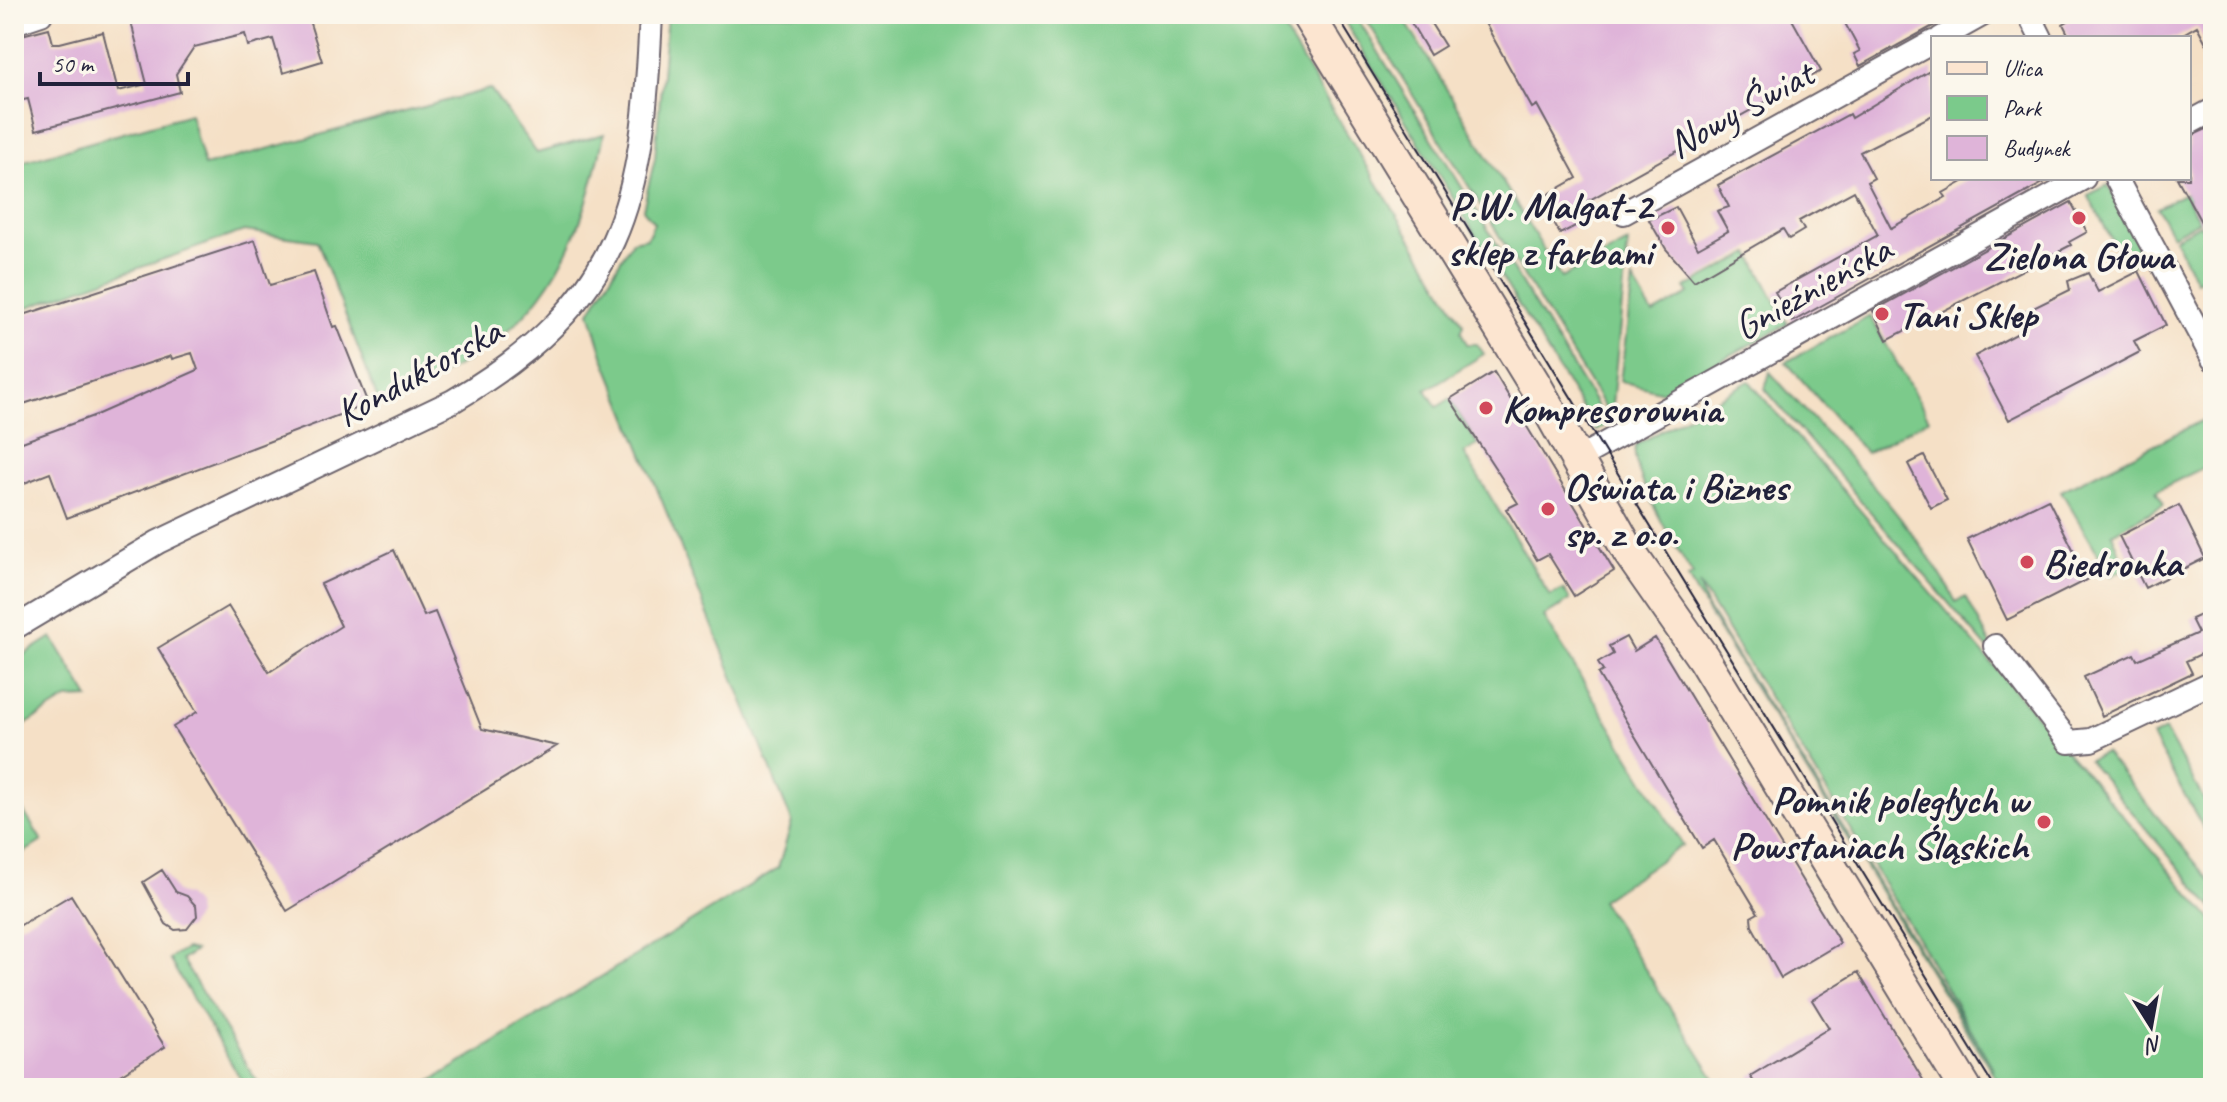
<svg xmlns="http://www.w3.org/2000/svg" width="2227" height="1102" viewBox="0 0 2227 1102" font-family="Caveat,sans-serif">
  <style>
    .green { fill: #7bca8b; stroke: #4e7663; stroke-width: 2; fill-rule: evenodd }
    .building { fill: #dfb4d9 }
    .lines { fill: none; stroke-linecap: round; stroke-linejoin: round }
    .street-casing { stroke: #6c646c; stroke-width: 26 }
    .secondary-casing { stroke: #6c646c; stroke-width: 36 }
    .street { stroke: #fff; stroke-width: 22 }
    .secondary { stroke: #fce5d0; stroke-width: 32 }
    .tram { stroke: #22223b; stroke-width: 2 }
    .poi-dot { fill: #d1495b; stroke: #fbf7ec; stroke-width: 3 }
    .labels { text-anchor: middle; stroke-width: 7; stroke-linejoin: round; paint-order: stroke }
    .street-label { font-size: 40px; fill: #22223b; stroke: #fbf7ec }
    .poi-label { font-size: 40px; font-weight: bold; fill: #22223b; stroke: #fbf7ec; text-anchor: start }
  </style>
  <rect width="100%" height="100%" fill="#fbf7ec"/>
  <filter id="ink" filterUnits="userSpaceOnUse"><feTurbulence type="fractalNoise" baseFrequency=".0125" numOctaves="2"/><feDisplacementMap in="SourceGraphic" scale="16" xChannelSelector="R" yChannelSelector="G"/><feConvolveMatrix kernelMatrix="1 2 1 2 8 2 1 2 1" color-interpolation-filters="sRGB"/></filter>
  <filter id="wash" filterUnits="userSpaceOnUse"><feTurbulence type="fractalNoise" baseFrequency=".006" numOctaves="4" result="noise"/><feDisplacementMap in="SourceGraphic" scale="32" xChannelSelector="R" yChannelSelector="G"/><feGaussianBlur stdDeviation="1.8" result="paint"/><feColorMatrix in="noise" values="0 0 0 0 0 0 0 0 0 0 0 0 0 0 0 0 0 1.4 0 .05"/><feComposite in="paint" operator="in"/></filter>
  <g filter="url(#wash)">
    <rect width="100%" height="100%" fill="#f5e0c6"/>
    <path class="green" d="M 667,14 L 1274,14 L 1464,325 L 1461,332 L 1467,344 L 1477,344 L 1484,354 L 1426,390 L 1437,407 L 1450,399 L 1478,445 L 1464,453 L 1550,596 L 1563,589 L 1570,600 L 1544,617 L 1683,845 L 1601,900 L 1721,1088 L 420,1088 L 778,868 L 792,822 L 604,358 L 590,312 L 632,241 L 647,238 L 654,223 L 643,209 L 655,158 Z
      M 1340,14 L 1355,14 L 1608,424 L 1596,431 Z
      M 1363,14 L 1401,14 L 1561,278 L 1628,243 L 1612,405 L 1613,421 Z
      M 490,89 L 537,153 L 604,134 C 586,222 560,298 482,351 C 451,373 413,388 380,405 L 317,241 L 244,231 L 14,312 L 14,164 L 190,114 L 204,166 Z
      M 2213,179 L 2213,185 L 2187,199 L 2199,221 L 2172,235 L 2157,208 Z
      M 2108,185 L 2146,257 L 2126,267 L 2088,195 Z
      M 2200,224 L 2210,244 L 2213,273 L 2196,281 L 2174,238 Z
      M 1750,253 L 1788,324 L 1663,392 L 1620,381 L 1633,280 L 1653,314 L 1689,294 L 1685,288 Z
      M 1870,316 L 1929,419 L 1866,453 L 1786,362 Z
      M 1770,372 C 1832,442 1914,520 1956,602 L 1966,597 L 1992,647 L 1988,649 L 1765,389 Z
      M 1749,381 L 2213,921 L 2213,1088 L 2002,1088 L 1707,611 L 1688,578 L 1693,575 C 1679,553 1626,466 1636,445 ZM 1699,584 L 1916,936 L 1994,1070 L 1706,606 Z
      M 2213,415 L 2213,463 L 2156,491 L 2164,505 L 2112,533 L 2126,568 L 2111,576 L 2061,491 Z
      M 52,637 L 89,698 L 67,699 L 20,728 L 14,719 L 14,661 Z
      M 2165,730 L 2213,816 L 2213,845 L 2152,737 Z
      M 2105,753 L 2213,884 L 2213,908 L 2088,760 Z
      M 14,796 L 42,841 L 14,859 Z
      M 186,949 L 195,951 L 182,960 L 261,1088 L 246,1088 L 169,959 Z"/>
    <g id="blocks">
      <path class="building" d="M 134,14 L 307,14 L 322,61 L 283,73 L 273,39 L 248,46 L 245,34 L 194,47 L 176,74 L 180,92 L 36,130 L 28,99 L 14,102 L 14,37 L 49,28 L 53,43 L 60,43 L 103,32 L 118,91 L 147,84 L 131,22 L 136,21 Z
        M 1406,14 L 1425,14 L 1445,46 L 1430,55 Z
        M 1480,14 L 1789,14 L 1821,71 L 1579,206 L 1587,220 L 1560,234 L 1540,199 L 1577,178 L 1537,105 L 1532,108 Z
        M 1840,14 L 1955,14 L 1860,66 L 1854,54 L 1860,51 Z
        M 2080,14 L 2213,14 L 2213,56 L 2197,26 L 2176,38 L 2070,38 L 2063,24 Z
        M 1933,69 L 1933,115 L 1860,152 L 1874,178 L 1867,182 L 1891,228 L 1946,197 L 1943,193 L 1970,178 L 2052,178 L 1792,322 L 1775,292 L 1878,235 L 1854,191 L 1799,221 L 1804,230 L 1789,239 L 1783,229 L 1694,281 L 1666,249 L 1649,220 L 1676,207 L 1698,248 L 1728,231 L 1717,211 L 1729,207 L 1718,185 L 1849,114 L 1851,118 Z
        M 2213,126 L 2213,244 L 2177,178 L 2189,178 L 2189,137 Z
        M 2071,202 L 2087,232 L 2069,242 L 2071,245 L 1887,340 L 1873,311 Z
        M 255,240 L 270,285 L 314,272 L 333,327 L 337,326 L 368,404 L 67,518 L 50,473 L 14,487 L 14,445 L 96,415 L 198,370 L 192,353 L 172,359 L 171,356 L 14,407 L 14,318 Z
        M 2139,271 L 2166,325 L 2134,341 L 2140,352 L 2009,420 L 1975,356 L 2022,331 L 2015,317 L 2070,290 L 2068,281 L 2088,273 L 2098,292 Z
        M 1494,372 L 1614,571 L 1574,596 L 1548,554 L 1537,560 L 1506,509 L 1518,503 L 1450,399 Z
        M 1924,456 L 1947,500 L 1931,508 L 1908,464 Z
        M 2048,499 L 2088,579 L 2007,620 L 1967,539 Z
        M 2179,505 L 2205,558 L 2145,588 L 2119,536 Z
        M 394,550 L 424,616 L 435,612 L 482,729 L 557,746 L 287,911 L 173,727 L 197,712 L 158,648 L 228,606 L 269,672 L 341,626 L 321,584 Z
        M 2213,609 L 2213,664 L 2207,651 L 2186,661 L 2192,673 L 2102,716 L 2084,677 L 2134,654 L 2137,660 L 2198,633 L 2191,619 Z
        M 1626,637 L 1634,651 L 1655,638 L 1840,943 L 1781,978 L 1752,926 L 1751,917 L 1758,913 L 1714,840 L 1702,848 L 1598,674 L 1603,671 L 1598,663 L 1613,654 L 1609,646 Z
        M 162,870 L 176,892 L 187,896 L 196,906 L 197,916 L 187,929 L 175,930 L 166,924 L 143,882 Z
        M 71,895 L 165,1047 L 99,1088 L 14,1088 L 14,929 Z
        M 1858,972 L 1928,1088 L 1758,1088 L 1750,1076 L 1829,1028 L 1812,1000 Z"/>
    </g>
  </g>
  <g filter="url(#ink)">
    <use href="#blocks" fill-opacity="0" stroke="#6c646c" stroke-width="2"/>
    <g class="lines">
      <defs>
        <path id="street" d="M 2029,14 L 2041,38
          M 14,23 L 41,14
          M 1941,38 L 1984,14
          M 2189,123 L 2213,110
          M 2116,178 L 2213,359
          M 1624,213 L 1933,42
          M 1575,460 L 2084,178
          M 14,628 L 158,542 L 453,401 C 625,299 643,203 651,14
          M 1995,646 L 2069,742 L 2091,740 L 2213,682"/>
        <path id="secondary" d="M 1307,14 L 1535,385 L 1629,552 L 1703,658 L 1965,1088"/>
      </defs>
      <use href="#street" class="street-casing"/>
      <use href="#secondary" class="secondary-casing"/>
      <use href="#street" class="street"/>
      <use href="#secondary" class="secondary"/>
      <path class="tram" d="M 1336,14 L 1995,1088"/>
    </g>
  </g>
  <g class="poi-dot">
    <circle cx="2079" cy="218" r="8"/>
    <circle cx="1668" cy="228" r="8"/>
    <circle cx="1882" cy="314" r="8"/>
    <circle cx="1486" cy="408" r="8"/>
    <circle cx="1548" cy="509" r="8"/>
    <circle cx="2027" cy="562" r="8"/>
    <circle cx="2044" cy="822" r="8"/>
  </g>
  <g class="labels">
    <g class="street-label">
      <text transform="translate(1740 108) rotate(-29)" y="14">Nowy Świat</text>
      <text transform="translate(1812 287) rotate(-29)" y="14">Gnieźnieńska</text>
      <text transform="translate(418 371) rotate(-29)" y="14">Konduktorska</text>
    </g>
    <g class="poi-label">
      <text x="1652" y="219" text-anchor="end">P.W. Malgat-2<tspan x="1652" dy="46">sklep z farbami</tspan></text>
      <text x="2079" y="269" text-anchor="middle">Zielona Głowa</text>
      <text x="1898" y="328">Tani Sklep</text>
      <text x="1502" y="422">Kompresorownia</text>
      <text x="1564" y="500">Oświata i Biznes<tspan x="1564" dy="46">sp. z o.o.</tspan></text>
      <text x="2043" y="576">Biedronka</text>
      <text x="2028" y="813" text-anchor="end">Pomnik poległych w<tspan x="2028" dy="46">Powstaniach Śląskich</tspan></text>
    </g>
  </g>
  <rect width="2227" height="1102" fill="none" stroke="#fbf7ec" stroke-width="48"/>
  <rect x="1931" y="36" width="260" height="144" fill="#fbf7ec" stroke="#a4a2a5" stroke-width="2"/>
  <rect x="1947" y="62" width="40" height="12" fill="#fce5d0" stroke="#a4a2a5" stroke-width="2"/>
  <text x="2003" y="76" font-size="24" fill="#22223b">Ulica</text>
  <rect x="1947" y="96" width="40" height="24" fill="#7bca8b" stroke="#a4a2a5" stroke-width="2"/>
  <text x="2003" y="116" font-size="24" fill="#22223b">Park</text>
  <rect x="1947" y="136" width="40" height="24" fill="#dfb4d9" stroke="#a4a2a5" stroke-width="2"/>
  <text x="2003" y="156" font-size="24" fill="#22223b">Budynek</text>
  <g transform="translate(2151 1026) rotate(169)" stroke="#fbf7ec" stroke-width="6" paint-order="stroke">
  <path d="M0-6L14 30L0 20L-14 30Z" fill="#22223b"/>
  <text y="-12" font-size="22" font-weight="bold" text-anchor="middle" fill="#22223b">N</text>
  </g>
  <path d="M40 72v12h148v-12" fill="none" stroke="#22223b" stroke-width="4"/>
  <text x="52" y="72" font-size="24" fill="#22223b" stroke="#fbf7ec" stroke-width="6" paint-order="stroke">50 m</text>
</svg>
